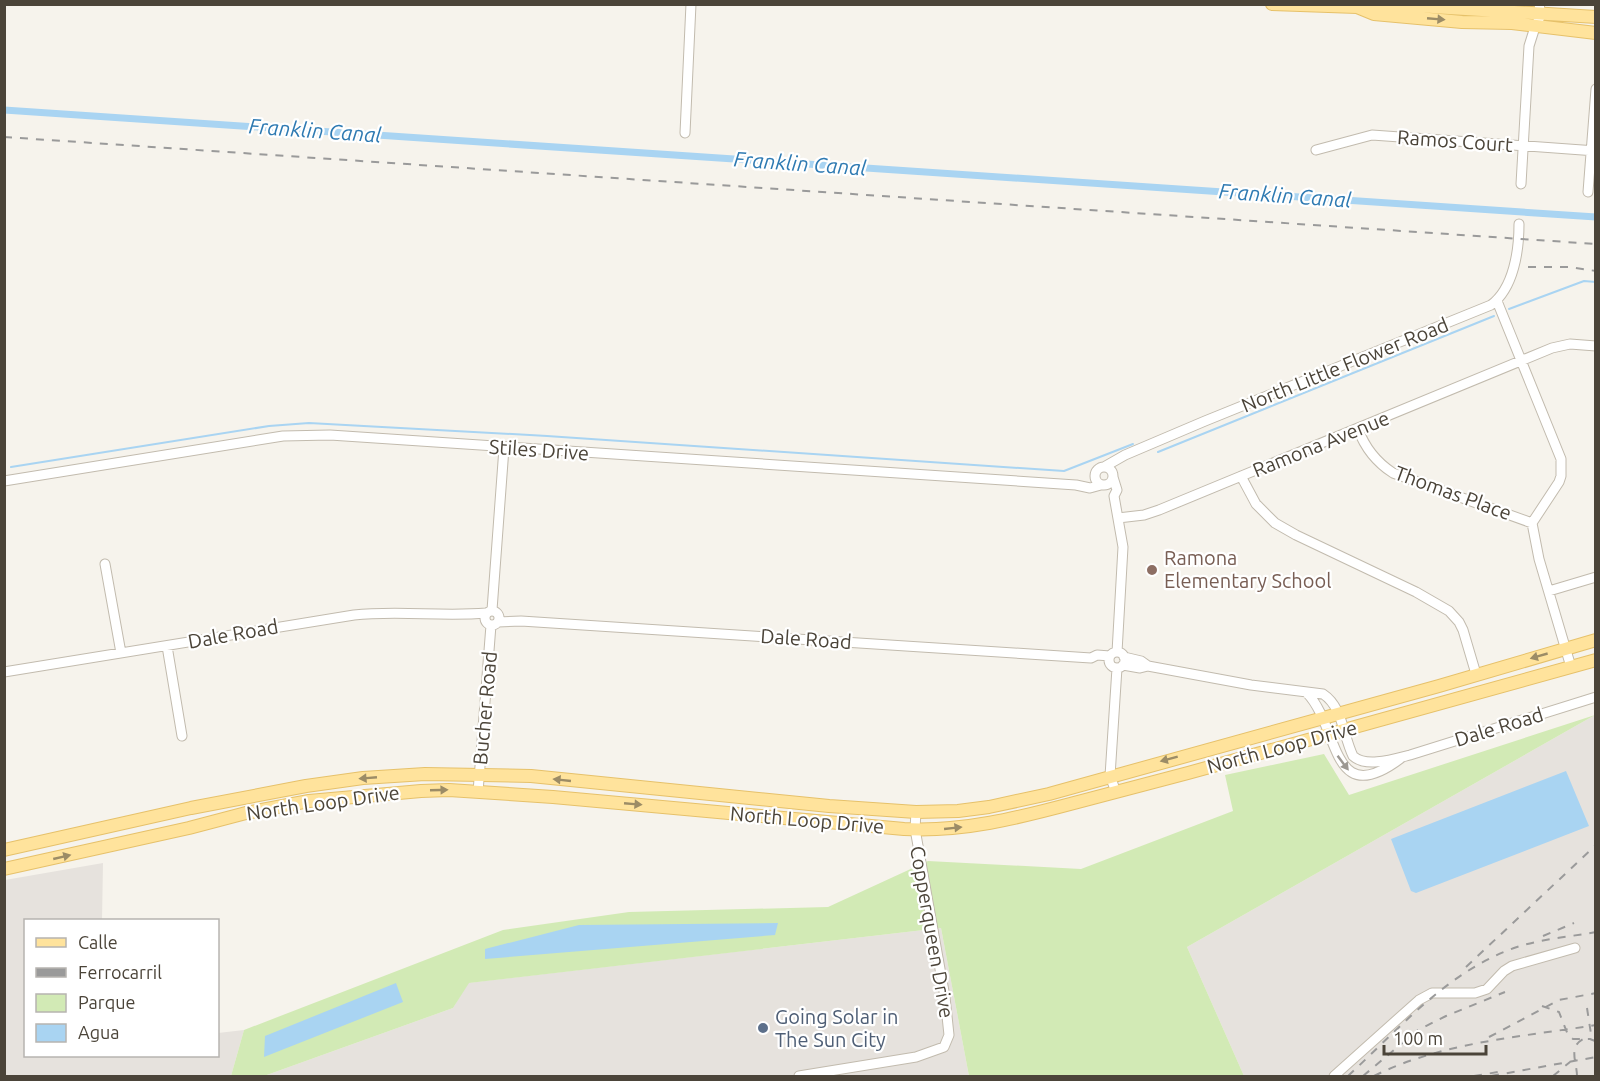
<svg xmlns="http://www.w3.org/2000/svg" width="1600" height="1081" viewBox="0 0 1600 1081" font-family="Ubuntu,sans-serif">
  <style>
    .industrial { fill: #e6e2dd }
    .green { fill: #d2eab5 }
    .water { fill: #a9d4f2 }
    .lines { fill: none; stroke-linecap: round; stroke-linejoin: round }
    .stream { stroke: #a9d4f2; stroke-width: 2 }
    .canal { stroke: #a9d4f2; stroke-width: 7 }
    .minor-casing { stroke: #c2bbae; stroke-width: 11 }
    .major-casing { stroke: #e6c16a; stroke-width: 14 }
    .minor { stroke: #fff; stroke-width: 9 }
    .major { stroke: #ffe39c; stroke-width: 12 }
    .rail { stroke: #9a9a9a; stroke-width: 2; stroke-dasharray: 8 8; stroke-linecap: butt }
    .oneway { fill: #9c8c66 }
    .oneway2 { fill: #9c9892 }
    .education-dot { fill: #8d6e63; stroke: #fff; stroke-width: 2 }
    .service-dot { fill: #5c6f8a; stroke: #fff; stroke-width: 2 }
    .labels { text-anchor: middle; stroke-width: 4.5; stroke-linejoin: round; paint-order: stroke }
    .street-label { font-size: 20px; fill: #4b4439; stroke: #fff }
    .education-label { font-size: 20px; fill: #785e54; stroke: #fff; text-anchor: start }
    .service-label { font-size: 20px; fill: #4e5e75; stroke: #fff; text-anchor: start }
    .water-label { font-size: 21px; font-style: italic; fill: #2e7ab2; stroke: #fff }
  </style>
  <rect width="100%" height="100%" fill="#f6f3ec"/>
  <path class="industrial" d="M 1595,715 L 1595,1076 L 1244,1076 L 1187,947 Z
    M 103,863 L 102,920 L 26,920 L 26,1056 L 218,1056 L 218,1033 L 244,1030 L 231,1076 L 5,1076 L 5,880 Z
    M 941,928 L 969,1076 L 264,1076 L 453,1008 L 468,983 Z"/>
  <path class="green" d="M 1595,715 L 1187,947 L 1244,1076 L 969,1076 L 941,928 L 469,983 L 453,1008 L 264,1076 L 231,1076 L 244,1030 L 503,930 L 629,912 L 828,907 L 928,861 L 1081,869 L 1233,811 L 1225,775 L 1324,754 L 1349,795 Z"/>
  <path class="water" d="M 1566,771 L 1589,826 L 1416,893 L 1411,891 L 1391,839 Z
    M 778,923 L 775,935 L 485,959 L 485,949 L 579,925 Z
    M 396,983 L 403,1002 L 264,1057 L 265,1036 Z"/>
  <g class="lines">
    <path class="stream" d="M 1509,309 L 1584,281 L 1596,282
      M 1158,452 L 1494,316
      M 11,467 L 269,426 L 309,423 L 547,436 L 1064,471 L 1133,444"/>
    <path class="canal" d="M 4,110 L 1596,217"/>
    <defs>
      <path id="minor" d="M 685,133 L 691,4
        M 1316,150 L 1372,135 L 1596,151
        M 1521,184 L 1529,46 L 1535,27 L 1541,15 L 1539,4
        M 1588,192 L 1596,89
        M 1497,301 L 1561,459 L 1561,476 L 1559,482 L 1532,523 L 1539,559 L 1571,667
        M 1358,429 C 1365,448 1376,462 1393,473 L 1532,523
        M 1104,467 L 1125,455 L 1205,421 L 1491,305 C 1514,288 1519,250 1519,224
        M1095 476a9 9 0 1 1 18 0a9 9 0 1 1-18 0Z
        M 1241,476 L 1256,504 L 1275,523 L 1296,535 L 1416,592 L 1449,611 L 1459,622 L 1463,630 L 1476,674
        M 1113,477 L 1117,490 L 1114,496 L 1123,547 L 1117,652
        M 4,481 L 283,436 L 330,435 L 1076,485 L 1090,488 L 1101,485
        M 1118,518 L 1144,515 L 1159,510 L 1552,348 L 1570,344 L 1596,346
        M 105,564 L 121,653
        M 1549,591 L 1596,577
        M 492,610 L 504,448
        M485 618a7 7 0 1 1 14 0a7 7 0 1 1-14 0Z
        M 498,622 L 521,621 L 1091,658 L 1097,655 L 1110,656
        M 167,646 L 182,736
        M1109 660a8 8 0 1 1 16 0a8 8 0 1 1-16 0Z
        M 1124,657 L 1141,661 L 1148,666
        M 1123,665 L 1140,668 L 1148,666 L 1251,685 L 1323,694 C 1343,707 1343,736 1353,756 C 1366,768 1394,759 1410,755 L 1596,697
        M 4,672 L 354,615 C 398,610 442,617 486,613
        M 1307,693 C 1340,727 1330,812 1401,758
        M 478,792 L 491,625
        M 1116,792 L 1110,776 L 1117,668
        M 799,1076 L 916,1057 L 944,1047 L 949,1035 L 945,997 L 915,829 L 916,812
        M 1334,1076 L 1419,1000 L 1432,993 L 1475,993 L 1487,989 L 1504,971 L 1512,966 L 1575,948"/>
      <path id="major" d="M 1272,4 L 1357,7 L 1382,4
        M 1385,4 L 1596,17
        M 1357,7 L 1374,14 L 1462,22 L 1512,23 L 1596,33
        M 4,850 L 191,808 L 306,786 L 363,778 L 425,774 L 531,776 L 829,806 L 916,812 L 958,811 L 989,807 L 1049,794 L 1439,686 L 1596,640
        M 4,869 L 189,828 L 246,813 L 309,801 L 421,791 L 449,790 L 553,797 L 904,829 C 963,832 1018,818 1074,803 C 1112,793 1150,783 1188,773 C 1324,735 1460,699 1596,660"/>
    </defs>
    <use href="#minor" class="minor-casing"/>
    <use href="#major" class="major-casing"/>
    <use href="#minor" class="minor"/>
    <use href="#major" class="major"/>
    <path class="rail" d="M 4,137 L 1596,244
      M 1528,267 L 1569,267 L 1596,271
      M 1543,936 L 1574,923
      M 1466,967 L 1596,845
      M 1542,1006 L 1559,1012 L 1568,1035 L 1573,1039 L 1590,1039 L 1595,1041
      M 1587,1008 L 1591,1034
      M 1489,1037 L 1559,1000 L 1596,993
      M 1348,1076 C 1399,1029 1447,972 1514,948 C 1540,939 1569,937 1596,932
      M 1363,1076 L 1418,1030 L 1446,1016 L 1505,992
      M 1374,1076 C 1442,1042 1521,1037 1596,1025
      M 1474,1076 L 1498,1072
      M 1491,1076 L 1596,1057
      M 1553,1076 L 1570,1062
      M 1577,1076 C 1577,1063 1568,1047 1583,1039"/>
  </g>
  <defs><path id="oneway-solid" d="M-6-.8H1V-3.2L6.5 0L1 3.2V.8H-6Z" transform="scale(1.5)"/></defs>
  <g class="oneway">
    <use href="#oneway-solid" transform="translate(1436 19) rotate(5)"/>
    <use href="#oneway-solid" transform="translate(1539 656) rotate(164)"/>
    <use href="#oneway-solid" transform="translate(1169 759) rotate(165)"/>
    <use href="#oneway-solid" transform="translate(368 778) rotate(175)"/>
    <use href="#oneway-solid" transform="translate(562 780) rotate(-174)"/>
    <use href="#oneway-solid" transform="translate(439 790) rotate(-2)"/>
    <use href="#oneway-solid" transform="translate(633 804) rotate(5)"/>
    <use href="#oneway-solid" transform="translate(953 828) rotate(-6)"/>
    <use href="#oneway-solid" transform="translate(62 857) rotate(-13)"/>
  </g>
  <use class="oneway2" href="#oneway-solid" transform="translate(1343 763) rotate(53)"/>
  <circle class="education-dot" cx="1152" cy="570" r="6"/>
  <circle class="service-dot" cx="763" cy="1028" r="6"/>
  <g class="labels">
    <g class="street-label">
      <text transform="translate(1455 141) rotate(4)" y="7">Ramos Court</text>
      <text transform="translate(1345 365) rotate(-22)" y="7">North Little Flower Road</text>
      <text transform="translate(1321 444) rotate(-22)" y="7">Ramona Avenue</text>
      <text transform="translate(539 450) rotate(4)" y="7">Stiles Drive</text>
      <text transform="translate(1453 493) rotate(20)" y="7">Thomas Place</text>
      <text transform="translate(233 634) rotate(-10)" y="7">Dale Road</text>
      <text transform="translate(806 639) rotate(4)" y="7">Dale Road</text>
      <text transform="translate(485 708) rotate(-85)" y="7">Bucher Road</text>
      <text transform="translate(1499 727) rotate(-17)" y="7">Dale Road</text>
      <text transform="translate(1282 747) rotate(-15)" y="7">North Loop Drive</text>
      <text transform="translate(323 803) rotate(-8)" y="7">North Loop Drive</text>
      <text transform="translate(807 820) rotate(5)" y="7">North Loop Drive</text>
      <text transform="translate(932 932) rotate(80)" y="7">Copperqueen Drive</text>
    </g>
    <g class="education-label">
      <text x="1164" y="565">Ramona<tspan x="1164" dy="23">Elementary School</tspan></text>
    </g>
    <g class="service-label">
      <text x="775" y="1024">Going Solar in<tspan x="775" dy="23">The Sun City</tspan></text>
    </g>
    <g class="water-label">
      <text transform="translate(315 131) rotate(4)" y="7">Franklin Canal</text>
      <text transform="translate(800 164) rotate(4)" y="7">Franklin Canal</text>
      <text transform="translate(1285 196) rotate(4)" y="7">Franklin Canal</text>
    </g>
  </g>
  <rect width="1600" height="1081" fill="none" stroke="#4b4439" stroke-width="12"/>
  <rect x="24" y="919" width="195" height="138" fill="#ffffff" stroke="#b7b4b0" stroke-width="1.5"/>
  <rect x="36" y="938" width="30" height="9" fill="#ffe39c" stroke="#b7b4b0" stroke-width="1.5"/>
  <text x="78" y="949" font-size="18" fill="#4b4439">Calle</text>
  <rect x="36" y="968" width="30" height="9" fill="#9a9a9a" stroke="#b7b4b0" stroke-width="1.5"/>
  <text x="78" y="979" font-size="18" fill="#4b4439">Ferrocarril</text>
  <rect x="36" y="994" width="30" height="18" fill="#d2eab5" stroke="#b7b4b0" stroke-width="1.5"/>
  <text x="78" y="1009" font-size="18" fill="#4b4439">Parque</text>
  <rect x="36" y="1024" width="30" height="18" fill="#a9d4f2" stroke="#b7b4b0" stroke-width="1.5"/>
  <text x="78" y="1039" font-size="18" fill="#4b4439">Agua</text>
  <path d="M1384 1045v9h102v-9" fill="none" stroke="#4b4439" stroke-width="3"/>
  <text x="1393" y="1045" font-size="18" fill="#4b4439" stroke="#ffffff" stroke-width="4.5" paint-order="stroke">100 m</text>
</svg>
